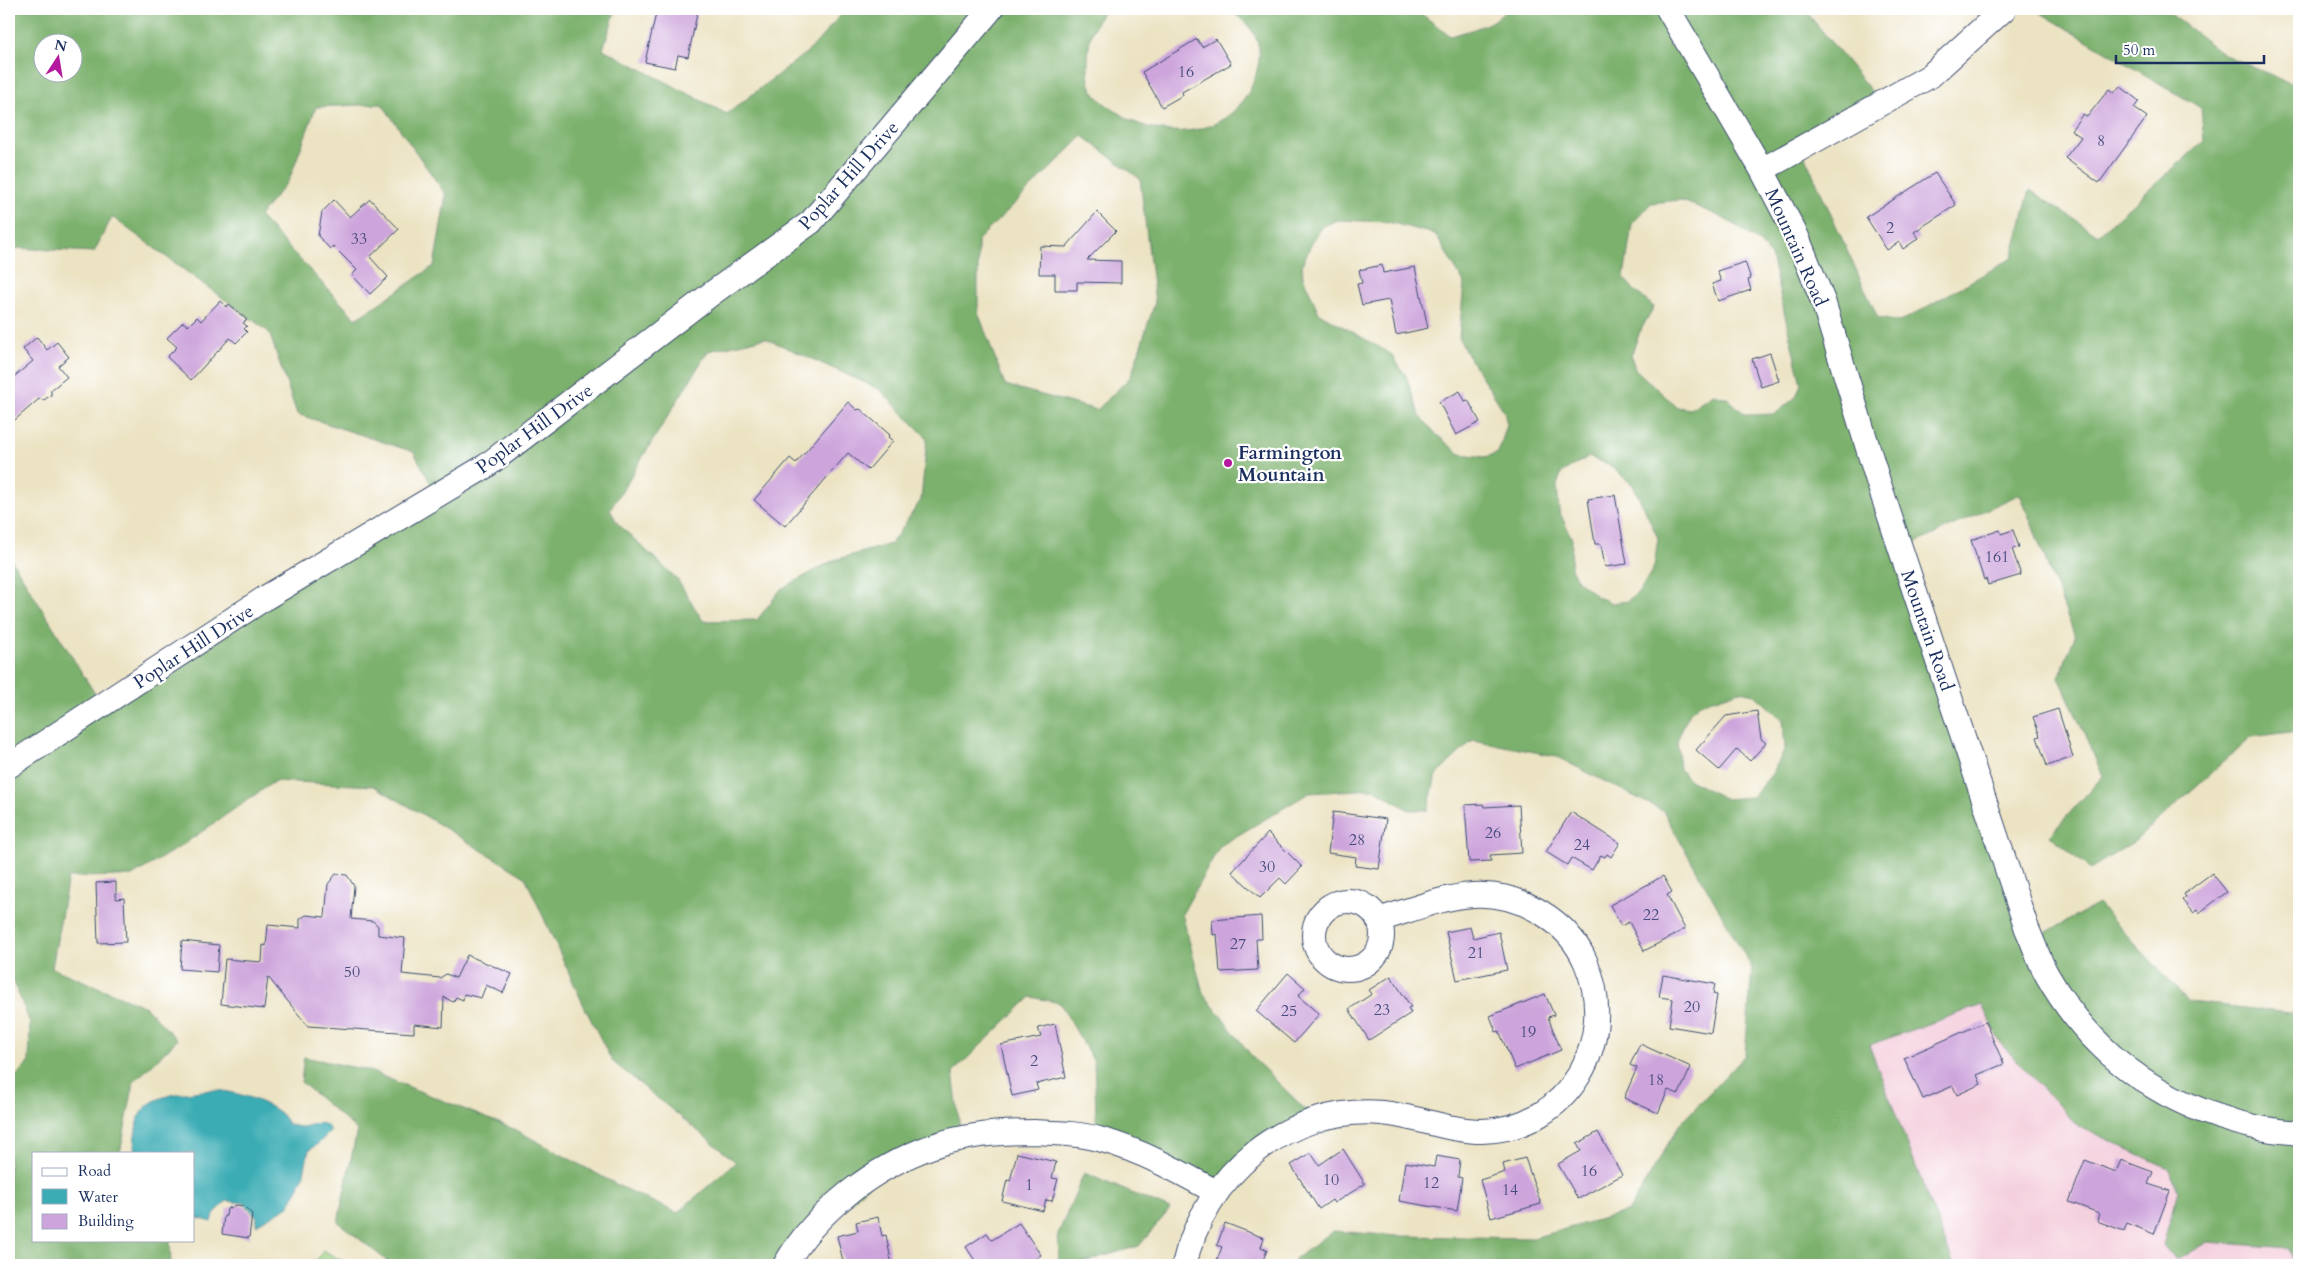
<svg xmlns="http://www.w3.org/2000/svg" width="2308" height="1274" viewBox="0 0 2308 1274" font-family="Cardo,serif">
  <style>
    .built { fill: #f4cfdd }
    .green { fill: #9ace7e; stroke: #5a7e6e }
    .forest { fill: #7bb16d; stroke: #4b7066; fill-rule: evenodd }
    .water { fill: #3bacb4; stroke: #2b6e89 }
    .building { fill: #cda5dc }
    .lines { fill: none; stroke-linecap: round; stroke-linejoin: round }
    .minor-casing { stroke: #3a4a6d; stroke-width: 26 }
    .minor { stroke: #fff; stroke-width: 24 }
    .poi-dot { fill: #b5179e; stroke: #fff; stroke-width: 2 }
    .labels { text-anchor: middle; stroke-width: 4.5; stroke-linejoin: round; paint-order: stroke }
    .number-label { font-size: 16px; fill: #484c7e }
    .street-label { font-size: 19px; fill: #1b2f5e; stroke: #fff }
    .poi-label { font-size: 19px; font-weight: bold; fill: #1b2f5e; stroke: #fff; text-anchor: start }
  </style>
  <rect width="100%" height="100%" fill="#fff"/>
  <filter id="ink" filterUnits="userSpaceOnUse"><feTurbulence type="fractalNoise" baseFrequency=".02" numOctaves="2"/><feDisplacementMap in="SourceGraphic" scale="10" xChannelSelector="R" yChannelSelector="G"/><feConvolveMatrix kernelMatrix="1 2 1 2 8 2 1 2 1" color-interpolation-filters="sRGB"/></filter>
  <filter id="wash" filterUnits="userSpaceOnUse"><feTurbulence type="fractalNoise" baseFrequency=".0096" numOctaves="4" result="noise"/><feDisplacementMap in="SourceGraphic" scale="20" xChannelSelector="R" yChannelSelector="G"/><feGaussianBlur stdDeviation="1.12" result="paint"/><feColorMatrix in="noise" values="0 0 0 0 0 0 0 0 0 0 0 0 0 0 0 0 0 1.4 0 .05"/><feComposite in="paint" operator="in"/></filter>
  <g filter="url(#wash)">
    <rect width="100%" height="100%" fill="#ece3c3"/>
    <path class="built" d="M 1982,1005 L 2000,1043 L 2078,1126 L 2168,1168 L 2179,1191 L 2163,1245 L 2176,1261 L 2207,1242 L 2289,1248 L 2295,1265 L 1954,1265 L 1869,1045 Z"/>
    <path class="green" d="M 323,1250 L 350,1265 L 314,1265 Z"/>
    <path class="forest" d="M 9,9 L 616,9 L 603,49 L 727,114 L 811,49 L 846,9 L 1115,9 L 1101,14 C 1097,22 1092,31 1090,39 C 1088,50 1087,70 1089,81 C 1092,96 1107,106 1119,113 C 1126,117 1132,122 1139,124 C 1195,145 1252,120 1259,59 C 1262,37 1246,19 1226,9 L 1415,9 L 1450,36 C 1468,31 1495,25 1507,9 L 1804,9 L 1881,103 L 1801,148 L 1878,318 L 1900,322 L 2012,258 L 2030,190 L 2098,235 L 2204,141 L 2201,108 L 2034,9 L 2164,9 L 2225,55 L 2299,87 L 2299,731 L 2251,737 L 2135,841 L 2090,869 L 2050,835 L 2103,776 L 2059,677 L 2075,636 L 2020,494 L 1901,550 L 2032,940 L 2098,904 L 2189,1002 L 2299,1014 L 2299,1265 L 2295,1265 L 2289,1248 L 2208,1242 L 2176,1261 L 2163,1245 L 2179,1191 L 2168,1168 L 2078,1126 L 2000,1043 L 1982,1005 L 1869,1045 L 1954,1265 L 1295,1265 L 1295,1259 L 1333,1231 L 1398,1236 L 1533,1238 L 1629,1211 L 1679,1125 L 1745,1055 L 1752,968 L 1663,811 L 1555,756 L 1473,740 L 1436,775 L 1428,810 L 1409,810 L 1374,789 L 1309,793 L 1220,846 L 1182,914 L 1203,993 L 1254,1059 L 1316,1120 L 1216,1192 L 1097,1138 L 1094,1062 L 1060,1003 L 1031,997 L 953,1072 L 961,1139 L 883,1171 L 785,1265 L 386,1265 L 386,1260 L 338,1222 L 357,1130 L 301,1082 L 304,1057 L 367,1070 L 516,1130 L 625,1189 L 677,1213 L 736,1162 L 612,1061 L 585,1008 L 525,877 L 437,823 L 374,786 L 275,781 L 181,846 L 132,876 L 68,877 L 52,968 L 146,1007 L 177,1040 L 134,1082 L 120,1153 L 34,1153 L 34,1240 L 170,1240 L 171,1265 L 9,1265 L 9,1083 L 29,1063 L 30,1023 L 9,970 L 9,556 L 102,705 L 437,495 L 414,452 L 297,414 L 269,332 L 112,217 L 94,252 L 13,248 L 9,249 ZM 42,42 L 72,42 L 72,72 L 42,72 ZM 382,104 L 446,195 L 434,266 L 356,319 L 259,216 L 289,180 L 316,107 ZM 1083,136 L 1140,179 L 1155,302 L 1131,376 L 1097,410 L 1005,385 L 978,312 L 978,240 ZM 1680,200 C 1714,213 1747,226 1771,256 L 1801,384 L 1796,397 L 1775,414 L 1746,415 L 1727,398 L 1713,394 L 1690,409 L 1677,407 L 1635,369 L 1631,356 L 1640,331 L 1654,307 L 1634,290 L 1624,278 L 1632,224 L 1651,203 ZM 1338,220 L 1388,222 L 1435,234 L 1464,283 L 1459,338 L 1465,351 L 1504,411 L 1507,425 L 1498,453 L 1485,457 L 1460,454 L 1437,435 L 1420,416 L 1406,376 L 1391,354 L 1319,313 L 1303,277 L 1302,264 L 1314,239 L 1323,226 ZM 765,338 L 879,389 L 927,438 L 921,500 L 891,544 L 834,560 L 781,589 L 757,620 L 703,621 L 677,579 L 618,524 L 610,510 L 708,351 ZM 1588,457 L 1608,464 L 1633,485 L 1658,538 L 1654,567 L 1639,592 L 1627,601 L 1612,603 L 1598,597 L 1577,580 L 1571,568 L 1572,539 L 1559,511 L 1557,485 L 1562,472 ZM 1740,691 L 1754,694 L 1783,720 L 1785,749 L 1772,774 L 1752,797 L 1726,799 L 1689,780 L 1680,769 L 1677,741 L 1689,713 L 1700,704 Z
      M 1084,1173 L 1170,1209 L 1139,1246 L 1080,1263 L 1079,1265 L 1059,1265 L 1058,1234 Z"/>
    <path class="water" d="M 211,1090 C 232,1090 262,1100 279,1112 C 283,1115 286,1121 289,1125 C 293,1125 297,1127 301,1127 C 313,1126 323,1117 331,1131 L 318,1144 L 309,1150 L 303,1178 L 289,1206 L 256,1225 L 257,1217 L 244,1203 L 227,1201 L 214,1214 L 212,1222 L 194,1217 L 194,1153 L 135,1153 C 133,1145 135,1137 136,1129 C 139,1092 182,1094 211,1090 Z"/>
    <g id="blocks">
      <path class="building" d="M 657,9 L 679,12 L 680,9 L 698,9 L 688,57 L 678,55 L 675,68 L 645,62 Z
        M 1197,39 L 1202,47 L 1216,39 L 1231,64 L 1182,92 L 1183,95 L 1162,107 L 1142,72 Z
        M 2120,86 L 2139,101 L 2134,108 L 2147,117 L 2099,183 L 2065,158 L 2081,137 L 2071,130 L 2083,114 L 2087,117 L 2109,89 L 2114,93 Z
        M 1935,173 L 1956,205 L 1914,232 L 1919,238 L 1903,249 L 1899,242 L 1887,250 L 1866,217 Z
        M 370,199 L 399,229 L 370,257 L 388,277 L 370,294 L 352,275 L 357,270 L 333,246 L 330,249 L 318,236 L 322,212 L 334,200 L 350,217 Z
        M 1097,212 L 1116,231 L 1087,260 L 1121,261 L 1121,283 L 1077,282 L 1077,290 L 1055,290 L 1055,274 L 1039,274 L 1040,246 L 1066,247 Z
        M 1745,262 L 1751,279 L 1748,280 L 1751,290 L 1718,301 L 1712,284 L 1721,281 L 1717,271 Z
        M 1382,265 L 1383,273 L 1415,267 L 1428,328 L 1396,335 L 1389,300 L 1362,305 L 1357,284 L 1362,283 L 1359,270 Z
        M 220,301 L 226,307 L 229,304 L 247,320 L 243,323 L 247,326 L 244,329 L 247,332 L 236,343 L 230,338 L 191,380 L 167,357 L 177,347 L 167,338 L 183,322 L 188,326 L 197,317 L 201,321 Z
        M 37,337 L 47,350 L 57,342 L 69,357 L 58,366 L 67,377 L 51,390 L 51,395 L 44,400 L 39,399 L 9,425 L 9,381 L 33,361 L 23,349 Z
        M 1770,353 L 1779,381 L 1761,387 L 1752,359 Z
        M 1460,391 L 1465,401 L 1468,400 L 1480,422 L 1456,435 L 1439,402 Z
        M 848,402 L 857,410 L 860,409 L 890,435 L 888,437 L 893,441 L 868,470 L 848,453 L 785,526 L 754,500 L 790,458 L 796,463 Z
        M 1615,495 L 1627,564 L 1605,567 L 1601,544 L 1595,544 L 1588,499 Z
        M 2000,530 L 2001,534 L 2013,530 L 2019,547 L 2012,549 L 2021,575 L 1988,585 L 1986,579 L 1984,580 L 1971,540 Z
        M 2058,709 L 2073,757 L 2047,766 L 2037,737 L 2040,736 L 2033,717 Z
        M 1757,711 L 1761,739 L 1766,743 L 1750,761 L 1737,749 L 1719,770 L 1696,750 L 1726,716 Z
        M 1483,804 L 1484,807 L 1519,805 L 1522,853 L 1490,855 L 1491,861 L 1469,862 L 1465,805 Z
        M 1333,812 L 1386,819 L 1379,869 L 1355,866 L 1356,857 L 1328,853 Z
        M 1571,812 L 1620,843 L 1611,857 L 1607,854 L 1605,857 L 1601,855 L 1592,870 L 1571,858 L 1567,865 L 1546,852 Z
        M 1268,833 L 1302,867 L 1286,884 L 1280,878 L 1260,898 L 1232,872 Z
        M 2212,873 L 2227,892 L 2199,913 L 2197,910 L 2193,913 L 2182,900 L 2186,897 L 2184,894 Z
        M 336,874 L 347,875 L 354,886 L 351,919 L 373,921 L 378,926 L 378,935 L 405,938 L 402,974 L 440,978 L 446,974 L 456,978 L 467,955 L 512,974 L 503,993 L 486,985 L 481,998 L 464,994 L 463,1000 L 456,997 L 453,1002 L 444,997 L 443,1027 L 414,1024 L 414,1033 L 308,1026 L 268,977 L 264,1009 L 221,1004 L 225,959 L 262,962 L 263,945 L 266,946 L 268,925 L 300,928 L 300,919 L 306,915 L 325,917 L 328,884 Z
        M 1663,876 L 1672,892 L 1667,895 L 1685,929 L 1644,951 L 1629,922 L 1621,926 L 1610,905 Z
        M 116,882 L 116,899 L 124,898 L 126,942 L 98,943 L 96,883 Z
        M 1261,916 L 1262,939 L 1256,939 L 1258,970 L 1220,972 L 1217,934 L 1213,935 L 1212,920 Z
        M 1470,927 L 1473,938 L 1499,932 L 1507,970 L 1457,980 L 1446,932 Z
        M 182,941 L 219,945 L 217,972 L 180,969 Z
        M 1288,973 L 1305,988 L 1298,996 L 1319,1014 L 1294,1043 L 1256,1011 Z
        M 1663,975 L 1715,984 L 1713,994 L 1717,995 L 1711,1033 L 1669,1026 L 1673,999 L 1659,997 Z
        M 1391,976 L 1411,1007 L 1408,1008 L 1411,1013 L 1369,1040 L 1349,1009 L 1372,994 L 1369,990 Z
        M 1545,994 L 1554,1015 L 1548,1017 L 1561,1050 L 1515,1069 L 1499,1031 L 1496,1032 L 1490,1016 Z
        M 1985,1022 L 2004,1064 L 1977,1075 L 1981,1084 L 1957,1095 L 1953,1086 L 1923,1099 L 1904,1058 Z
        M 1055,1024 L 1066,1077 L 1036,1084 L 1038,1090 L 1012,1096 L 1001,1045 L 1041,1037 L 1038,1028 Z
        M 1640,1044 L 1691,1067 L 1679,1094 L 1668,1090 L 1658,1113 L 1624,1098 L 1637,1068 L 1630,1065 Z
        M 1598,1132 L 1622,1175 L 1578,1199 L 1558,1164 L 1581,1151 L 1577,1144 Z
        M 1343,1149 L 1365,1184 L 1334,1203 L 1332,1200 L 1319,1209 L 1291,1165 L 1311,1153 L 1319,1165 Z
        M 1017,1153 L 1056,1162 L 1052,1178 L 1058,1179 L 1052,1201 L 1046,1200 L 1043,1211 L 1002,1201 L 1007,1180 L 1010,1181 Z
        M 1436,1156 L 1460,1160 L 1458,1177 L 1462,1178 L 1457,1211 L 1399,1201 L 1405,1162 L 1434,1167 Z
        M 1525,1158 L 1541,1204 L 1491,1218 L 1480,1180 L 1505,1172 L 1503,1164 Z
        M 2085,1160 L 2116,1172 L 2121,1160 L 2153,1172 L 2148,1184 L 2170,1191 L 2154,1234 L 2127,1223 L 2124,1231 L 2097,1221 L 2099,1213 L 2069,1202 Z
        M 236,1205 L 244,1206 L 252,1214 L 249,1238 L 222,1234 L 224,1216 L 226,1216 L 227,1209 Z
        M 878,1217 L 882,1236 L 886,1235 L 892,1265 L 844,1265 L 837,1236 L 858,1231 L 856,1222 Z
        M 1019,1223 L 1041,1255 L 1026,1265 L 978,1265 L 966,1247 L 987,1233 L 992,1240 Z
        M 1225,1223 L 1264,1238 L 1261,1247 L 1267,1250 L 1261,1265 L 1215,1265 L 1222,1247 L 1217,1245 Z"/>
    </g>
  </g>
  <g filter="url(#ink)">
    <use href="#blocks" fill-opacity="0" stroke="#3a4a6d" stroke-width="1"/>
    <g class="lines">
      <defs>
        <path id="minor" d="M 1668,9 L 1762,170 L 1797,237 L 1823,301 L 1878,481 L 2027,929 C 2034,944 2039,961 2047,975 C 2092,1054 2159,1103 2247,1125 C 2264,1130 2282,1131 2299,1133
          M 1762,170 L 1930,76 L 2004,9
          M 9,766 L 265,598 L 486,466 L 711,294 L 811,222 L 991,9
          M1314 935a34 34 0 1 1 68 0a34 34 0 1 1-68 0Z
          M 785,1265 C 817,1210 874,1167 933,1146 C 965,1135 1001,1132 1034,1132 C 1055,1133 1078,1133 1099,1139 C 1140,1150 1178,1171 1216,1192
          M 1184,1265 C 1205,1175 1286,1105 1382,1113 C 1416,1116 1448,1131 1482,1131 C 1569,1129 1619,1040 1586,963 C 1568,920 1519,892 1473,895 C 1441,897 1409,911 1378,920"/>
      </defs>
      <use href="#minor" class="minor-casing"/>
      <use href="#minor" class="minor"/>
    </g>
  </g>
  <circle class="poi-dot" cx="1228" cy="463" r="5"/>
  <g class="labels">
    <g class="number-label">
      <text x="1186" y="77">16</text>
      <text x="2101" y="146">8</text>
      <text x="1890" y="233">2</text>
      <text x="359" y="244">33</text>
      <text x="1997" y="562">161</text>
      <text x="1493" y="838">26</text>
      <text x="1357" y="845">28</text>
      <text x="1582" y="850">24</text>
      <text x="1267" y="872">30</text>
      <text x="1651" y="920">22</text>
      <text x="1238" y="949">27</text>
      <text x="1476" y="958">21</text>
      <text x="352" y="977">50</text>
      <text x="1692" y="1012">20</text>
      <text x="1382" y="1015">23</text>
      <text x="1289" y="1016">25</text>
      <text x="1528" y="1037">19</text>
      <text x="1034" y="1066">2</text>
      <text x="1656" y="1085">18</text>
      <text x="1589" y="1176">16</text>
      <text x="1331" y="1185">10</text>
      <text x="1431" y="1188">12</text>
      <text x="1029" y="1190">1</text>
      <text x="1510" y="1195">14</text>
    </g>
    <g class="street-label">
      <text transform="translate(848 175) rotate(-48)" y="7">Poplar Hill Drive</text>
      <text transform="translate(1797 247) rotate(66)" y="7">Mountain Road</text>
      <text transform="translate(534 428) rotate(-36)" y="7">Poplar Hill Drive</text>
      <text transform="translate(1928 630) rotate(71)" y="7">Mountain Road</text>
      <text transform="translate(193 646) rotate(-33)" y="7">Poplar Hill Drive</text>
    </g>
    <g class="poi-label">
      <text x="1238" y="459">Farmington<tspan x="1238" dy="22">Mountain</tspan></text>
    </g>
  </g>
  <rect width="2308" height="1274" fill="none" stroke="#fff" stroke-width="30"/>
  <rect x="32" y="1152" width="162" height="90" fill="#ffffff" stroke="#a4acbf"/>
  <rect x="42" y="1168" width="25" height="8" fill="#ffffff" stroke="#a4acbf"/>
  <text x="78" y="1176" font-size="15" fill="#1b2f5e">Road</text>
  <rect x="42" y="1189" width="25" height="15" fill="#3bacb4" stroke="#a4acbf"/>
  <text x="78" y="1202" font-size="15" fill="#1b2f5e">Water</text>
  <rect x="42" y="1214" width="25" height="15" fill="#cda5dc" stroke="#a4acbf"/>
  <text x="78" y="1226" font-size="15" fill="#1b2f5e">Building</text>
  <g transform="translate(58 58) rotate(12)"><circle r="24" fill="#ffffff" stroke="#a4acbf"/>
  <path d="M0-4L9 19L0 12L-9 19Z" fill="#b5179e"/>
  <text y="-8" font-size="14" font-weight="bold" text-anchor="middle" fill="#1b2f5e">N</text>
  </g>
  <path d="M2116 55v8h148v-8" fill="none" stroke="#1b2f5e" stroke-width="2.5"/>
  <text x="2123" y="55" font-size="15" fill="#1b2f5e" stroke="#ffffff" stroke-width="4" paint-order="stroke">50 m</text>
</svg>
